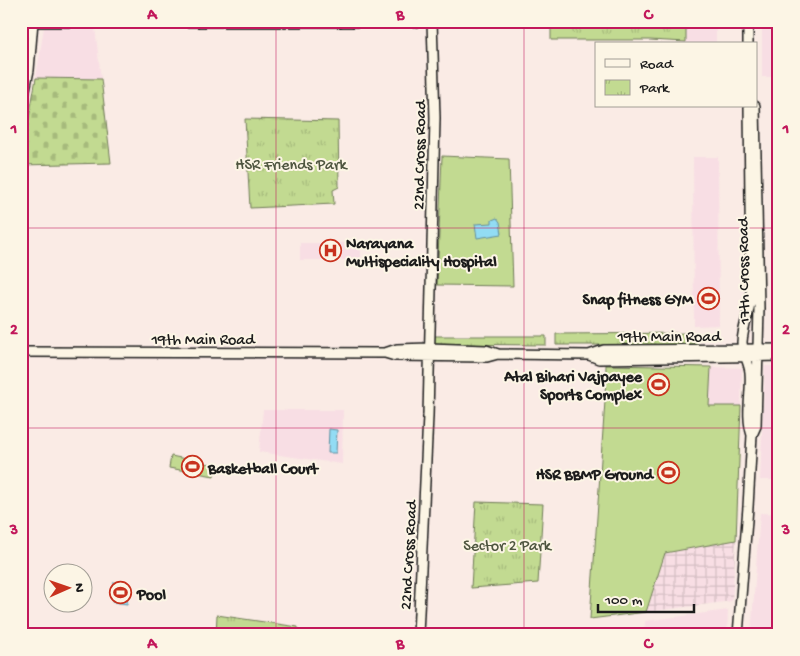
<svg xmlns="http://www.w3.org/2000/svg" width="800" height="656" viewBox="0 0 800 656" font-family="'Gochi Hand',sans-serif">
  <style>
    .built { fill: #f8dee4 }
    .industrial { fill: url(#industrial-grid) }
    .cemetery { fill: url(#cemetery-stones); stroke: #6f7b56 }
    .park { fill: url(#park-tufts); stroke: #6f7b56 }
    .garden { fill: #c2da91; stroke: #6f7b56 }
    .water { fill: #92dcf4; stroke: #638f9e }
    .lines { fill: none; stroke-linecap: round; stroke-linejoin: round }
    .secondary-casing { stroke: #1c1c1c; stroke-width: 12 }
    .secondary { stroke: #fcf5e5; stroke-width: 9 }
    .grid { fill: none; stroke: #c2185b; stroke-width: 1; stroke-opacity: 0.55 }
    .labels { text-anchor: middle; stroke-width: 4; stroke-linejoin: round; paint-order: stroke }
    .street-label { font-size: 16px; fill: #1c1c1c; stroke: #fcf5e5 }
    .park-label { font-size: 16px; fill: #4e553f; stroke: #fcf5e5 }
    .poi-label { font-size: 16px; font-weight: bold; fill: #1c1c1c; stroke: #fcf5e5; text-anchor: start }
    .neatline { fill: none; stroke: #c2185b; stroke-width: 2 }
    .grid-label { font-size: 16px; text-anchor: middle; font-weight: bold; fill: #c2185b }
  </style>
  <defs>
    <pattern id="industrial-grid" width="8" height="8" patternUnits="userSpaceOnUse" patternTransform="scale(1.25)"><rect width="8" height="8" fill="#f8dee4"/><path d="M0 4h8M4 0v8" fill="none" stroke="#d4bec3"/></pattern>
    <pattern id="cemetery-stones" width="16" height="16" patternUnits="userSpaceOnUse" patternTransform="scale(1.25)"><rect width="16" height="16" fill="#c2da91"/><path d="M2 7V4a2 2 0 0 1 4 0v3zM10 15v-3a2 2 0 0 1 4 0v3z" fill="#a6ba7c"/></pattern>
    <pattern id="park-tufts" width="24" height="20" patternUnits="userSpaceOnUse" patternTransform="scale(1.25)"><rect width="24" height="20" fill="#c2da91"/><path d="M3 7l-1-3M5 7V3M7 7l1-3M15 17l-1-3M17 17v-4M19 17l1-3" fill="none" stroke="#a6ba7c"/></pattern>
  </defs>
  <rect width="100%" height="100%" fill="#faebe5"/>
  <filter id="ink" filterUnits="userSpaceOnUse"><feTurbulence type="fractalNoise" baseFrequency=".02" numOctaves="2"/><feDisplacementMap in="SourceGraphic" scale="10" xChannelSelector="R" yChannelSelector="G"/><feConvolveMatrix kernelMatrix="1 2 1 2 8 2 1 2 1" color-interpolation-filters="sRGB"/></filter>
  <g filter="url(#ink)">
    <path class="built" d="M 686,21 L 716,21 L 716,44 L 684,44 L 686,42 Z
      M 762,21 L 779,21 L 779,77 L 762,77 Z
      M 44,27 L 95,27 L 101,79 L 36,78 Z
      M 693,157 L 718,157 L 719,325 L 694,326 Z
      M 300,243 L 361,243 L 361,260 L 300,260 Z
      M 765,366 L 779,366 L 779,480 L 760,480 Z
      M 711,367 L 742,368 L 741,406 L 709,406 Z
      M 263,410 L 343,410 L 342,464 L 259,452 Z
      M 760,513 L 779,514 L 779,564 L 772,635 L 751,635 Z
      M 728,610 L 727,635 L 644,635 L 645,621 Z"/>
    <path class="industrial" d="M 736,540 L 732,601 L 646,612 L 665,553 Z"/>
    <path class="cemetery" d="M 36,78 L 101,79 L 111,163 L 21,165 Z"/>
    <path class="park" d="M 551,21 L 686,21 L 686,42 L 650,40 L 551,40 Z
      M 245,119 L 338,121 L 339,187 L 333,190 L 334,204 L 250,208 Z
      M 697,333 L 697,345 L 556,345 L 556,334 Z
      M 434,336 L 546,336 L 546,345 L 434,344 Z
      M 476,502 L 543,504 L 538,583 L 471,588 Z
      M 217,615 L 298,627 L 298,635 L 216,635 Z"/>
    <path class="garden" d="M 442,156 L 509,159 L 513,286 L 437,285 Z
      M 606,365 L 711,367 L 709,406 L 741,406 L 736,540 L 665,553 L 646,612 L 590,619 L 605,401 Z
      M 171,456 L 215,465 L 214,476 L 169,468 Z"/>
    <path class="water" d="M 497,218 L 500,222 L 502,234 L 477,238 L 475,224 L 492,223 L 492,220 Z
      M 329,429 L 337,430 L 336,453 L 328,453 Z
      M 114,582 L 130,584 L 127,604 L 112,602 Z"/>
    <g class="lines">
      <defs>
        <path id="secondary" d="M 748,21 L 748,44
          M 33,22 L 432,22
          M 21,109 L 29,70 L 33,21
          M 21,352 L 385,353 L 395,356 L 487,357 L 498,354
          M 385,353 L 397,349 L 429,348 L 486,350 L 498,354 L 589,355 L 604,350 L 779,349
          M 589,355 L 599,359 L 779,356
          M 752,435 L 756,426 L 759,308 L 755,106
          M 418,635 L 428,416 L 435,118 L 432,21
          M 738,635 L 748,507 L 752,435 C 745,414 752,393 750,372 C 749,362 742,352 742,342 C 743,326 750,312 751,295 L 749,106"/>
      </defs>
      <use href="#secondary" class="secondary-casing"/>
      <use href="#secondary" class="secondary"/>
    </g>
  </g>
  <path class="grid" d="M 276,21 L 276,635M 524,21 L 524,635M 21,228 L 779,228M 21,428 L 779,428"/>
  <defs>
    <symbol id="hospital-ring" viewBox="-11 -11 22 22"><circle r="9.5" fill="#fcf5e5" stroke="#c8321e" stroke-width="1.5"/><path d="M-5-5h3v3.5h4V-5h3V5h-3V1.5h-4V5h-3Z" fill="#c8321e"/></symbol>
    <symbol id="stadium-ring" viewBox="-11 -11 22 22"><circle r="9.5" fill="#fcf5e5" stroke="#c8321e" stroke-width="1.5"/><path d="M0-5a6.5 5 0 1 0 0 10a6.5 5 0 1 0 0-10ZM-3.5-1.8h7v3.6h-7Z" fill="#c8321e"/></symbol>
  </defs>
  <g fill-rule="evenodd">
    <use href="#hospital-ring" x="318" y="238" width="25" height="25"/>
    <use href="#stadium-ring" x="696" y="286" width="25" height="25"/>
    <use href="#stadium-ring" x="646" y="372" width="25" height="25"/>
    <use href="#stadium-ring" x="180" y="454" width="25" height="25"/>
    <use href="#stadium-ring" x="656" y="460" width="25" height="25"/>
    <use href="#stadium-ring" x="108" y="580" width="25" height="25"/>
  </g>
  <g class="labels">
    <g class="street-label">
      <text transform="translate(418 155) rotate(-89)" y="6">22nd Cross Road</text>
      <text transform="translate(742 271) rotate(-91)" y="6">17th Cross Road</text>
      <text x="669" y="341">19th Main Road</text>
      <text x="203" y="344">19th Main Road</text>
      <text transform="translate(407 555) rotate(-87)" y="6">22nd Cross Road</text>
    </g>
    <g class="park-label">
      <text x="291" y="169">HSR Friends Park</text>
      <text x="507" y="550">Sector 2 Park</text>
    </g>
    <g class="poi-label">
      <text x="346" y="248">Narayana<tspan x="346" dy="18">Multispeciality Hospital</tspan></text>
      <text x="693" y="304" text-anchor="end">Snap fitness GYM</text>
      <text x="642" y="381" text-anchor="end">Atal Bihari Vajpayee<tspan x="642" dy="18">Sports Complex</tspan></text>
      <text x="208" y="473">Basketball Court</text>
      <text x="653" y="479" text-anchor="end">HSR BBMP Ground</text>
      <text x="137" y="599">Pool</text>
    </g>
  </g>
  <rect width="800" height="656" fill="none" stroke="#fcf5e5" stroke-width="55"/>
  <rect x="595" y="42" width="162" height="65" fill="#fcf5e5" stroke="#a29e95"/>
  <rect x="605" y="59" width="25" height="8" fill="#fcf5e5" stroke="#a29e95"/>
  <text x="640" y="68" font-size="15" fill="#1c1c1c">Road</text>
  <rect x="605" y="80" width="25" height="15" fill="url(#park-tufts)" stroke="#a29e95"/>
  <text x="640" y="92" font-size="15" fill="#1c1c1c">Park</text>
  <g transform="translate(68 588) rotate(88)"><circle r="24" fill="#fcf5e5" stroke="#a29e95"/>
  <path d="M0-4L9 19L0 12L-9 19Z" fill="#c8321e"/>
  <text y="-8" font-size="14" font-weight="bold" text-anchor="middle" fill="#1c1c1c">N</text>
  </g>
  <path d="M598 604v8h96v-8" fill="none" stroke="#1c1c1c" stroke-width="2.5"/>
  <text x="605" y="604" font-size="15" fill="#1c1c1c" stroke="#fcf5e5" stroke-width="4" paint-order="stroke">100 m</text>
  <rect x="28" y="28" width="744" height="600" class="neatline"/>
  <g class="grid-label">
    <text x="152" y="19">A</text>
    <text x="400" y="19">B</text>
    <text x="648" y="19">C</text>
    <text x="14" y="133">1</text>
    <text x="786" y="133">1</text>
    <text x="14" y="334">2</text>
    <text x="786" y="334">2</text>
    <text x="14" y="534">3</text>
    <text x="786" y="534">3</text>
    <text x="152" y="648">A</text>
    <text x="400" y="648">B</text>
    <text x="648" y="648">C</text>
  </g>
</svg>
